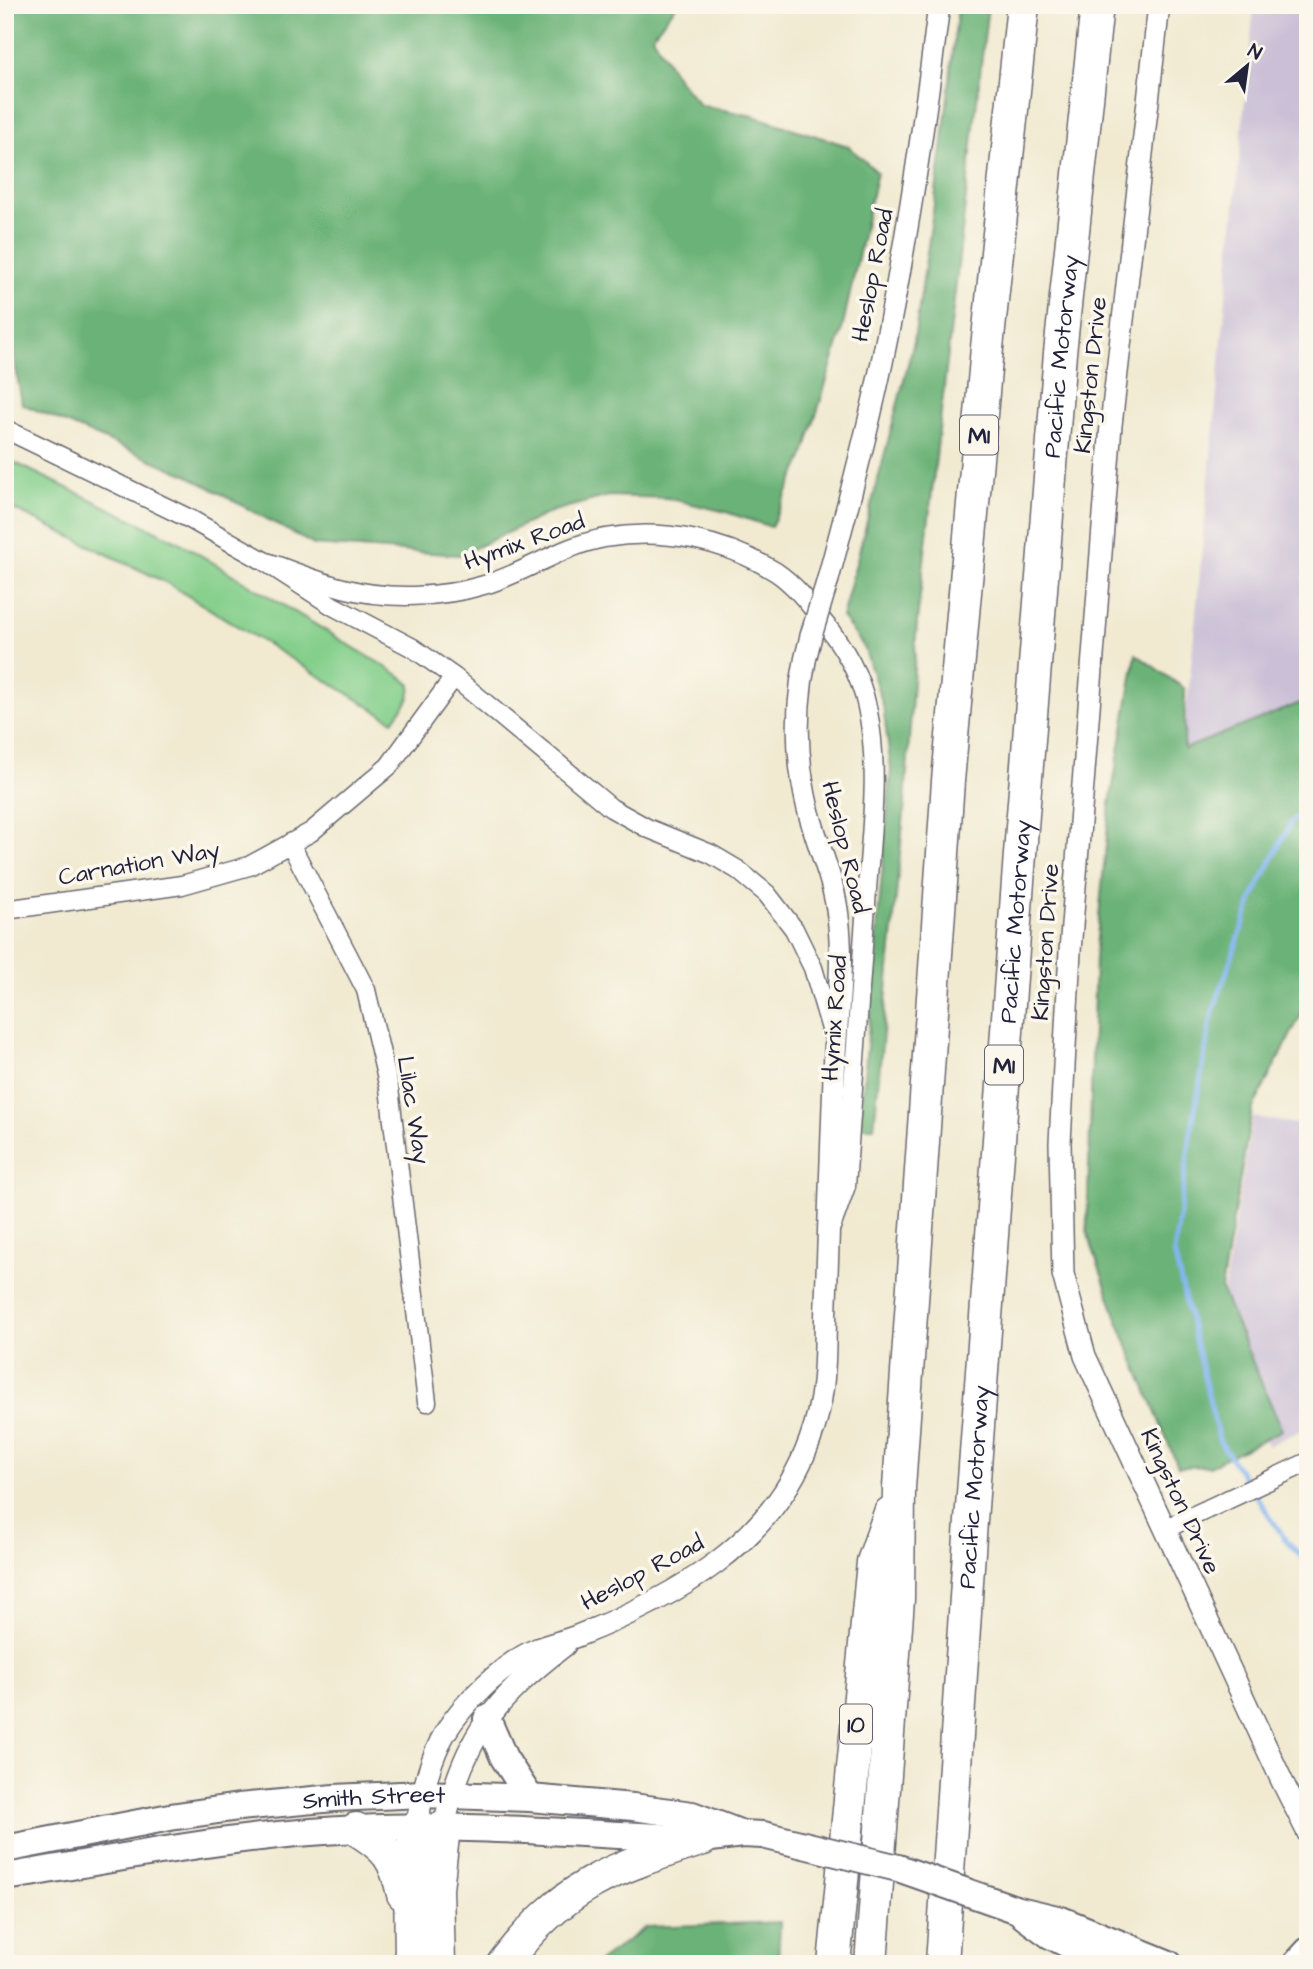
<svg xmlns="http://www.w3.org/2000/svg" width="1313" height="1969" viewBox="0 0 1313 1969" font-family="'Architects Daughter',sans-serif">
  <style>
    .industrial { fill: #cabfd6 }
    .green { fill: #84cf8b; stroke: #537863; stroke-width: 2 }
    .forest { fill: #6bb277; stroke: #466a59; stroke-width: 2 }
    .lines { fill: none; stroke-linecap: round; stroke-linejoin: round }
    .stream { stroke: #85b6f1; stroke-width: 5 }
    .minor-casing { stroke: #6a6870; stroke-width: 21 }
    .tertiary-casing { stroke: #6a6870; stroke-width: 24 }
    .primary-casing { stroke: #6a6870; stroke-width: 30 }
    .motorway-casing { stroke: #6a6870; stroke-width: 35 }
    .minor { stroke: #fff; stroke-width: 18 }
    .tertiary { stroke: #fff; stroke-width: 21 }
    .primary { stroke: #fff; stroke-width: 26 }
    .motorway { stroke: #fff; stroke-width: 32 }
    .tertiary-bridge-casing { stroke: #6a6870; stroke-width: 24; stroke-linecap: butt }
    .primary-bridge-casing { stroke: #6a6870; stroke-width: 30; stroke-linecap: butt }
    .tertiary-bridge { stroke: #fff; stroke-width: 21 }
    .primary-bridge { stroke: #fff; stroke-width: 26 }
    .labels { text-anchor: middle; stroke-width: 7; stroke-linejoin: round; paint-order: stroke }
    .shield { fill: #fbf7ec; stroke: #636270; stroke-width: 2 }
    .shield-label { font-size: 23px; font-weight: bold; fill: #22223b }
    .street-label { font-size: 24px; fill: #22223b; stroke: #fbf7ec }
  </style>
  <rect width="100%" height="100%" fill="#fbf7ec"/>
  <filter id="ink" filterUnits="userSpaceOnUse"><feTurbulence type="fractalNoise" baseFrequency=".0143" numOctaves="2"/><feDisplacementMap in="SourceGraphic" scale="14" xChannelSelector="R" yChannelSelector="G"/><feConvolveMatrix kernelMatrix="1 2 1 2 8 2 1 2 1" color-interpolation-filters="sRGB"/></filter>
  <filter id="wash" filterUnits="userSpaceOnUse"><feTurbulence type="fractalNoise" baseFrequency=".00686" numOctaves="4" result="noise"/><feDisplacementMap in="SourceGraphic" scale="28" xChannelSelector="R" yChannelSelector="G"/><feGaussianBlur stdDeviation="1.57" result="paint"/><feColorMatrix in="noise" values="0 0 0 0 0 0 0 0 0 0 0 0 0 0 0 0 0 1.4 0 .05"/><feComposite in="paint" operator="in"/></filter>
  <g filter="url(#wash)">
    <rect width="100%" height="100%" fill="#f1ead1"/>
    <path class="industrial" d="M 1254,5 L 1308,5 L 1308,700 L 1183,749 Z
      M 1253,1117 L 1308,1126 L 1308,1427 L 1267,1446 L 1223,1296 Z"/>
    <path class="green" d="M 5,458 L 177,541 L 399,675 L 411,685 L 409,699 L 393,721 L 165,582 L 5,505 Z"/>
    <path class="forest" d="M 5,5 L 677,5 L 652,36 L 678,79 L 700,105 L 753,116 L 848,146 L 877,172 L 841,334 L 803,458 L 771,527 L 726,512 L 667,498 L 609,496 L 553,511 L 460,555 L 314,545 L 187,475 L 22,404 L 5,306 Z
      M 958,5 L 988,5 L 917,622 L 905,802 L 874,1127 L 860,1127 L 891,769 L 883,705 L 864,647 L 842,617 L 914,341 L 942,150 Z
      M 1136,654 L 1185,689 L 1184,749 L 1308,700 L 1308,1001 L 1252,1110 L 1221,1289 L 1282,1430 L 1210,1466 L 1178,1467 L 1117,1319 L 1087,1232 L 1095,958 L 1110,803 Z
      M 780,1922 L 778,1964 L 595,1964 L 646,1927 Z"/>
    <g class="lines">
      <path class="stream" d="M 1308,807 L 1291,822 L 1253,897 L 1212,1014 L 1190,1138 L 1174,1253 L 1219,1440 L 1285,1539 L 1308,1564"/>
    </g>
  </g>
  <g filter="url(#ink)">
    <g class="lines">
      <defs>
        <path id="minor" d="M 5,429 L 190,519 L 264,561 L 333,606 L 413,648 L 454,677 L 611,808 L 647,828 L 711,854 L 738,870 L 767,894 L 794,929 L 813,968 L 834,1039
          M 264,561 C 290,570 316,581 343,588 C 387,600 441,598 484,585 C 526,573 560,546 605,538 C 664,528 724,540 776,572 C 794,584 808,602 821,619 C 843,645 860,673 867,707 C 880,767 871,830 867,890 C 860,989 853,1087 846,1186 L 832,1225
          M 290,843 L 366,990 L 389,1088 L 427,1402
          M 5,910 L 182,885 L 249,866 L 311,832 L 389,766 L 454,677
          M 1165,1529 L 1308,1462"/>
        <path id="tertiary" d="M 1159,5 L 1111,425 L 1070,951 L 1060,1143 L 1063,1274 L 1085,1356 L 1282,1781 L 1308,1833
          M 828,579 C 847,509 866,438 881,367 C 906,247 924,127 939,5
          M 416,1827 C 423,1794 428,1762 445,1733 C 462,1704 505,1662 537,1649 C 550,1644 564,1641 577,1636 C 674,1598 773,1544 810,1440 C 828,1391 824,1352 826,1302 C 828,1227 832,1152 834,1077 C 835,1024 845,970 838,917 C 834,879 817,845 808,809 C 794,751 795,693 811,636
          M 444,1827 C 463,1738 494,1700 565,1645"/>
        <g id="primary">
          <path d="M 487,1719 L 504,1758 L 530,1798"/>
          <path id="s1" d="M 5,1849 L 170,1817 L 239,1807 L 334,1798 L 423,1794 L 530,1798 L 633,1807 L 692,1815 L 737,1832"/>
          <path d="M 5,1877 C 122,1858 239,1834 358,1829 C 472,1823 588,1835 703,1839 L 742,1834 L 763,1835"/>
          <path d="M 1015,1909 L 1061,1920 L 1169,1964"/>
          <path d="M 1024,1916 L 1050,1935 L 1106,1964"/>
          <path d="M 1296,1964 L 1308,1951"/>
        </g>
        <g id="motorway">
          <path d="M 356,1829 C 387,1848 395,1858 403,1894"/>
          <path d="M 411,1964 L 410,1867 L 416,1827"/>
          <path d="M 439,1964 L 437,1889 L 444,1827"/>
          <path d="M 503,1964 C 564,1884 611,1869 703,1839"/>
          <path d="M 834,1964 L 873,1562 L 890,1513"/>
          <path d="M 871,1964 L 898,1599 L 899,1488 L 948,781 L 987,348 L 1023,5"/>
          <path id="s2" d="M 942,1964 L 971,1521 L 1022,827 L 1060,353 L 1097,5"/>
        </g>
      </defs>
      <use href="#minor" class="minor-casing"/>
      <use href="#tertiary" class="tertiary-casing"/>
      <use href="#primary" class="primary-casing"/>
      <use href="#motorway" class="motorway-casing"/>
      <use href="#minor" class="minor"/>
      <use href="#tertiary" class="tertiary"/>
      <use href="#primary" class="primary"/>
      <use href="#motorway" class="motorway"/>
      <defs>
        <path id="tertiary-bridge" d="M 811,636 L 828,579"/>
        <path id="primary-bridge" d="M 763,1835 L 898,1868 L 1015,1909"/>
      </defs>
      <use href="#tertiary-bridge" class="tertiary-bridge-casing"/>
      <use href="#primary-bridge" class="primary-bridge-casing"/>
      <use href="#tertiary-bridge" class="tertiary-bridge"/>
      <use href="#primary-bridge" class="primary-bridge"/>
    </g>
  </g>
  <g class="labels">
    <g class="shield">
      <rect x="960" y="415.5" width="38" height="39" rx="5"/>
      <rect x="985" y="1045.5" width="38" height="39" rx="5"/>
      <rect x="840" y="1704.5" width="32" height="39" rx="5"/>
    </g>
    <g class="shield-label">
      <text x="979" y="443">M1</text>
      <text x="1004" y="1073">M1</text>
      <text x="856" y="1732">10</text>
    </g>
    <g class="street-label">
      <text transform="translate(872 275) rotate(-79)" y="8">Heslop Road</text>
      <text dy="8" stroke="none"><textPath href="#s2" startOffset="1612">Pacific Motorway</textPath></text>
      <text transform="translate(1090 375) rotate(-84)" y="8">Kingston Drive</text>
      <text transform="translate(524 541) rotate(-20)" y="8">Hymix Road</text>
      <text transform="translate(846 847) rotate(76)" y="8">Heslop Road</text>
      <text transform="translate(139 863) rotate(-10)" y="8">Carnation Way</text>
      <text dy="8" stroke="none"><textPath href="#s2" startOffset="1045">Pacific Motorway</textPath></text>
      <text transform="translate(1045 942) rotate(-86)" y="8">Kingston Drive</text>
      <text transform="translate(834 1018) rotate(-86)" y="8">Hymix Road</text>
      <text transform="translate(414 1110) rotate(81)" y="8">Lilac Way</text>
      <text dy="8" stroke="none"><textPath href="#s2" startOffset="478">Pacific Motorway</textPath></text>
      <text transform="translate(1181 1501) rotate(65)" y="8">Kingston Drive</text>
      <text transform="translate(642 1572) rotate(-28)" y="8">Heslop Road</text>
      <text dy="8" stroke="none"><textPath href="#s1" startOffset="373">Smith Street</textPath></text>
    </g>
  </g>
  <rect width="1313" height="1969" fill="none" stroke="#fbf7ec" stroke-width="28"/>
  <g transform="translate(1247 66) rotate(29)" stroke="#fbf7ec" stroke-width="5" paint-order="stroke">
  <path d="M0-5L12 26L0 18L-12 26Z" fill="#22223b"/>
  <text y="-10" font-size="19" font-weight="bold" text-anchor="middle" fill="#22223b">N</text>
  </g>
</svg>
